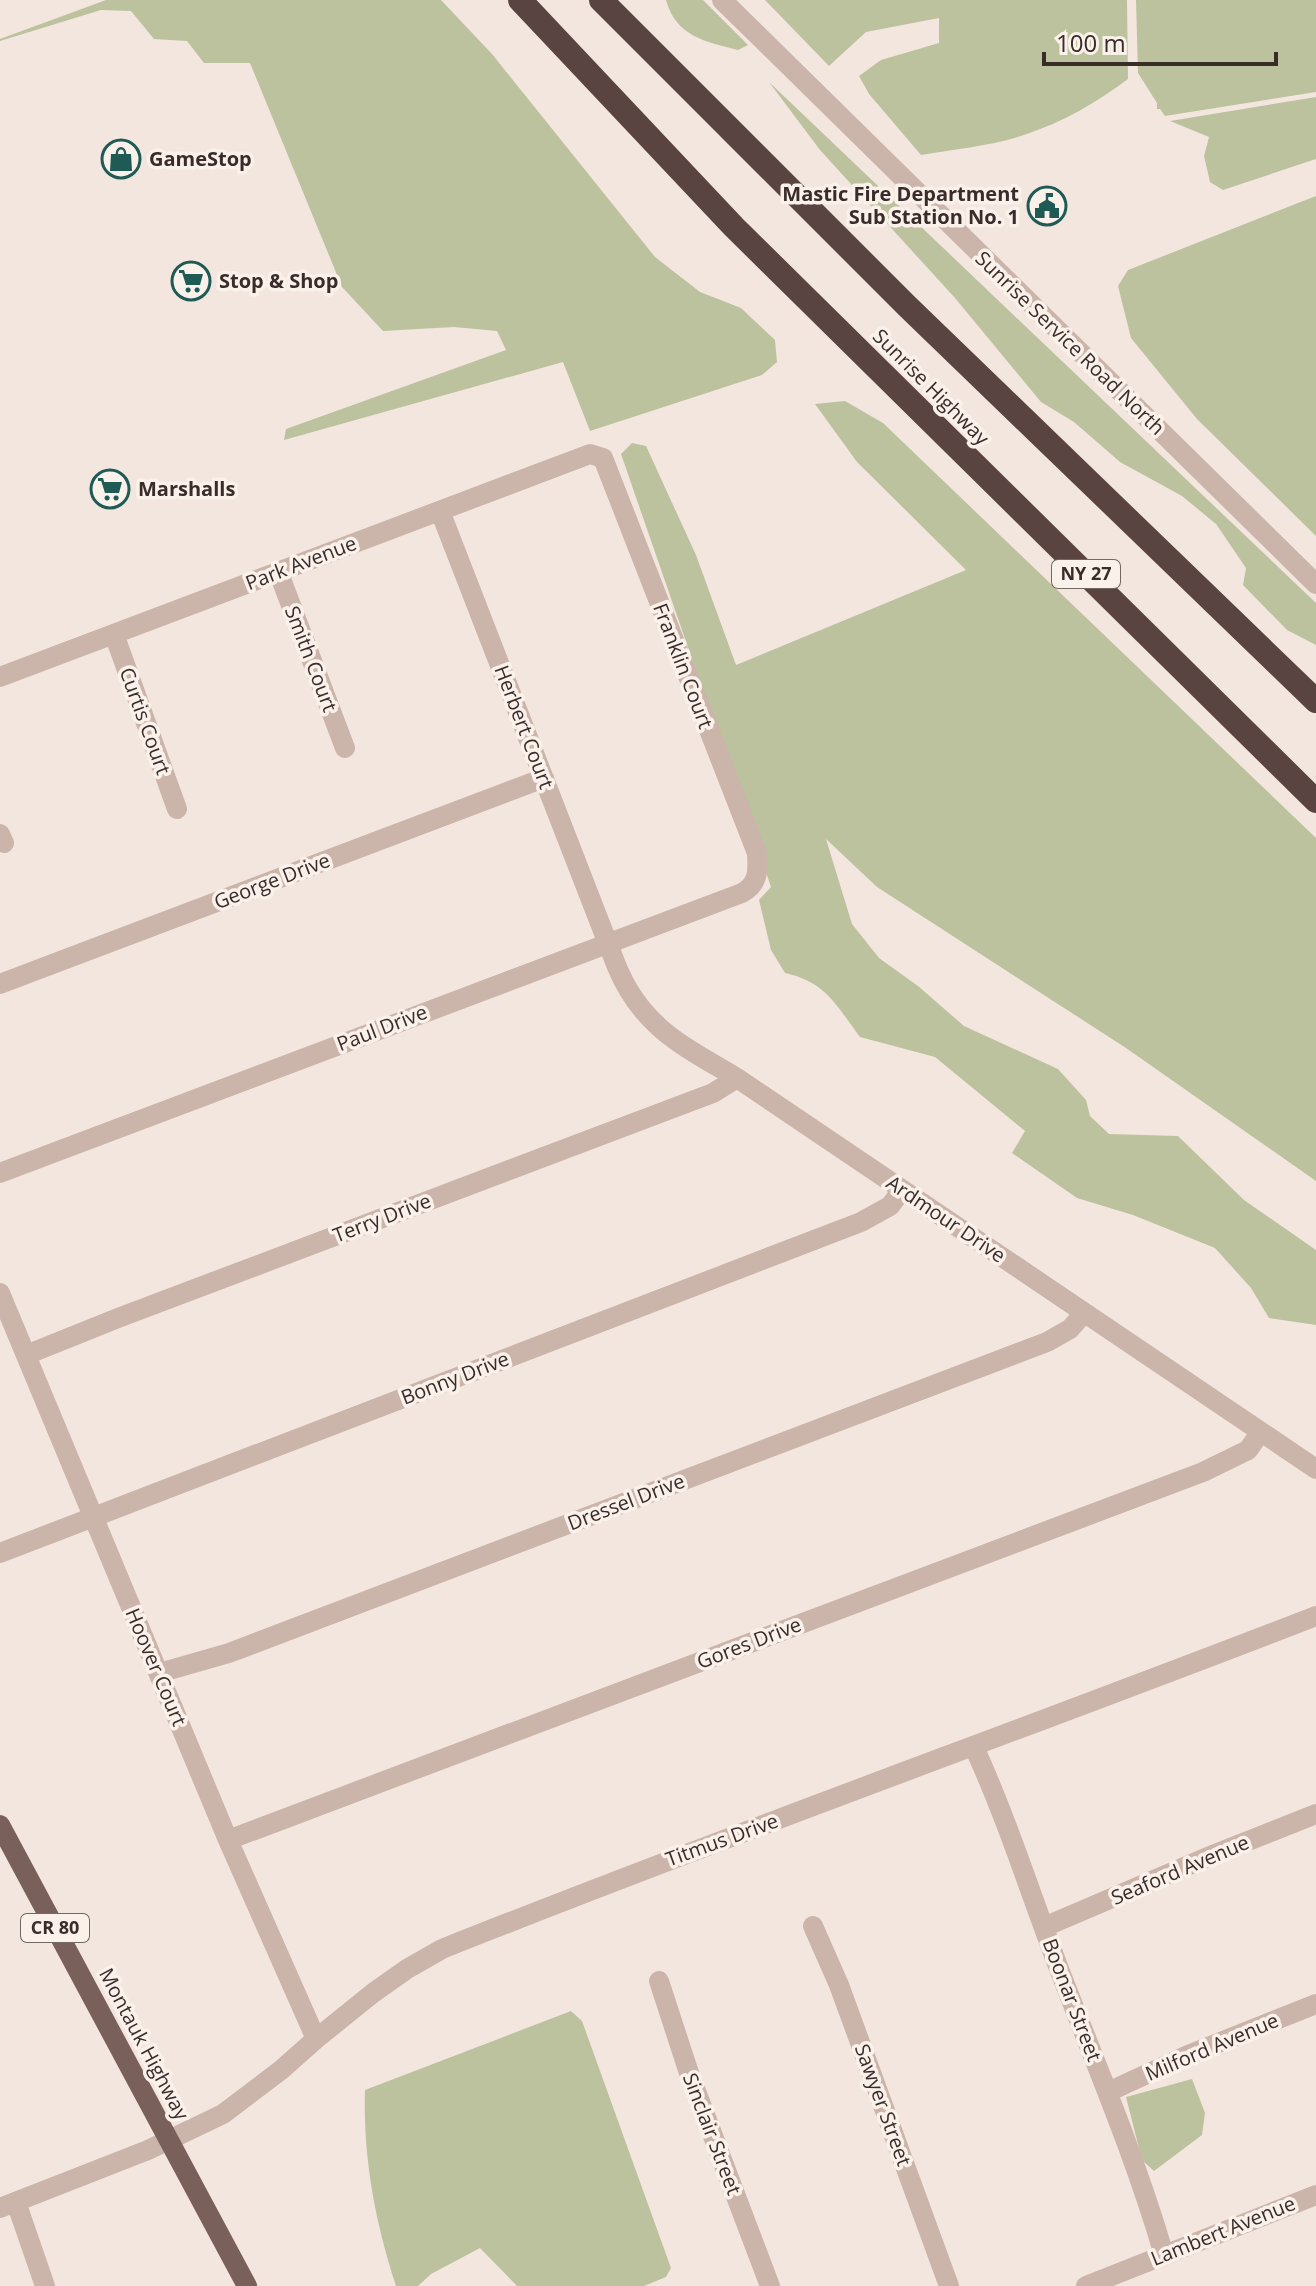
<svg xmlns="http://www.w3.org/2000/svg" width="1316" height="2286" viewBox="0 0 1316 2286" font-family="'Open Sans',sans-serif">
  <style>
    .green { fill: #bcc29e }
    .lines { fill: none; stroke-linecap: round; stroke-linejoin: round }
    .minor { stroke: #cbb4aa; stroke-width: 20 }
    .major { stroke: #7a605b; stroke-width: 20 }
    .highway { stroke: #594441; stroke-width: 24 }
    .labels { text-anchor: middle; stroke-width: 7; stroke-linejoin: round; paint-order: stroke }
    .shield { fill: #faf1eb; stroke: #736763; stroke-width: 2 }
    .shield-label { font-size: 18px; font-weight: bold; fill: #392c29 }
    .poi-label { font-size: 20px; font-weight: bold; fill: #392c29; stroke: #faf1eb; text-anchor: start }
    .street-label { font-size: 20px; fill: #392c29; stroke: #faf1eb }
  </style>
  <rect width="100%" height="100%" fill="#f3e6de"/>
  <path class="green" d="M 106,0 L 441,0 L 492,54 L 655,257 L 700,292 L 741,308 L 775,340 L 777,362 L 762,375 L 590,431 L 563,362 L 284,440 L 286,429 L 506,350 L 497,331 L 454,327 L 383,331 L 342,287 L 250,63 L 204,63 L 187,41 L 154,39 L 131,11 L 101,10 L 0,41 L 0,39 Z
    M 666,0 L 703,0 L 748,45 L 738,50 C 707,42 676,37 666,0 Z
    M 765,0 L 1127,0 L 1128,79 C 1096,103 1063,122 1024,135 C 992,146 955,149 921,155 L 869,94 L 859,76 L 881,60 L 939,43 L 939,18 L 866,32 L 829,66 Z
    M 1136,0 L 1316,0 L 1316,92 L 1165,116 L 1160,109 L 1157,109 L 1157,103 L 1138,73 Z
    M 769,82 L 1316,603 L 1316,645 L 1287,630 L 1243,585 L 1246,568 L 1216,524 L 1182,496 L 1120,462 L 1074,422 L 1041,402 L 955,298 L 820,150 Z
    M 1316,97 L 1316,159 L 1223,190 L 1210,182 L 1204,156 L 1209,137 L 1170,121 Z
    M 1316,196 L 1316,536 L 1197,419 L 1131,338 L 1118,286 L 1128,270 Z
    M 845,401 L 883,423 L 1316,838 L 1316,1181 L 1126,1048 L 877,887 L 826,839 L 852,924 L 879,958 L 918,986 L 964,1026 L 1058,1069 L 1086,1100 L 1090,1116 L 1109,1134 L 1178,1136 L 1244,1200 L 1316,1250 L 1316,1325 L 1269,1318 L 1251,1288 L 1215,1248 L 1133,1215 L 1077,1198 L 1012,1153 L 1025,1131 L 935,1057 L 860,1037 C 836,1005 826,982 785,973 L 771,950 L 759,900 L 771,887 L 621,454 L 632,443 L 646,446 L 696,555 L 736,665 L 966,570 L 857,462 L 815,404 Z
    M 571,2011 L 582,2021 L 671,2268 L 666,2277 L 644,2286 L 517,2286 L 480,2248 L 431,2274 L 418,2286 L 396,2286 C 375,2221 363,2158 365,2090 Z
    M 1192,2079 L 1205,2113 L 1202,2135 L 1154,2171 L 1142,2160 L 1126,2097 Z"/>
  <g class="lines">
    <path class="minor" d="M 722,0 L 1316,584
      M 440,511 L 617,967 C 642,1027 683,1046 737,1078 L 1316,1469
      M 278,571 L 345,748
      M 114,634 L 177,809
      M 0,677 L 590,454 L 603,458 L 757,853 C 758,871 759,883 742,893 L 0,1173
      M 0,834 L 4,843
      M 0,984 L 544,778
      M 0,1293 L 228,1840 L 316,2039
      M 26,1355 L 118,1318 L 713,1093 L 737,1078
      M 0,1553 L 861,1222 L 890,1206 L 902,1190
      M 159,1673 L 229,1653 L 1047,1342 L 1070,1329 L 1084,1313
      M 974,1747 C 1008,1821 1032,1899 1061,1974 C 1097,2067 1136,2159 1164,2255
      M 228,1840 L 1203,1472 L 1248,1450 L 1260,1433
      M 813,1926 L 839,1985 L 949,2286
      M 1044,1927 L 1215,1854 L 1316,1814
      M 659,1981 L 688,2070 L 770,2286
      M 1108,2092 L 1188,2055 L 1316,2004
      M 16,2202 L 45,2286
      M 0,2208 L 148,2150 L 223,2114 L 281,2070 L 316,2039 L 373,1993 L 407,1969 L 442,1949 C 732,1833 1025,1729 1316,1616
      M 1086,2286 L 1316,2195"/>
    <path class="major" d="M 0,1825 L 247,2286"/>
    <path class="highway" d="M 520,0 L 734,227 L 1316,801
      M 601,0 L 907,306 L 1316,701"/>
  </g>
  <defs>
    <symbol id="shop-ring" viewBox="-11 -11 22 22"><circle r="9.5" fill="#faf1eb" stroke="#1f5a55" stroke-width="1.5"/><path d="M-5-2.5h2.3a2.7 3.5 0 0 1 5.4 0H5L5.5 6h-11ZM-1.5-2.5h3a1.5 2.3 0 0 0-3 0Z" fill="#1f5a55"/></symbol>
    <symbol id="civic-ring" viewBox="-11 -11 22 22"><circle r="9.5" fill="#faf1eb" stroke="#1f5a55" stroke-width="1.5"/><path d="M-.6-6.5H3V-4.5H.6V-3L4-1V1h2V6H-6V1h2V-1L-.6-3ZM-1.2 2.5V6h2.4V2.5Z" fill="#1f5a55"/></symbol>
    <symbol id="supermarket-ring" viewBox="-11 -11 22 22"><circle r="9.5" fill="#faf1eb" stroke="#1f5a55" stroke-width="1.5"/><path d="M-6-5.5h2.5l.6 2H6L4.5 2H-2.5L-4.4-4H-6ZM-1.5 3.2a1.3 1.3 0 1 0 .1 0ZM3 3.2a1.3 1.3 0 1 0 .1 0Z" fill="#1f5a55"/></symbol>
  </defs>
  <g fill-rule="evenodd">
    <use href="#shop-ring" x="99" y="137" width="44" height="44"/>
    <use href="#civic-ring" x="1025" y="184" width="44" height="44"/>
    <use href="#supermarket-ring" x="169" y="259" width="44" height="44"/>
    <use href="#supermarket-ring" x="88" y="467" width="44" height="44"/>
  </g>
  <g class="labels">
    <g class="shield">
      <rect x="1052" y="560" width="68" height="28" rx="6"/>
      <rect x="21" y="1914" width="68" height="28" rx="6"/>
    </g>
    <g class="shield-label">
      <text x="1086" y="580">NY 27</text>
      <text x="55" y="1934">CR 80</text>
    </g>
    <g class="poi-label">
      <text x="149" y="166">GameStop</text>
      <text x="1019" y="201" text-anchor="end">Mastic Fire Department<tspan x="1019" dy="23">Sub Station No. 1</tspan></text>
      <text x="219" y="288">Stop &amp; Shop</text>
      <text x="138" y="496">Marshalls</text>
    </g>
    <g class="street-label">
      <text transform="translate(1070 343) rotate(44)" y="7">Sunrise Service Road North</text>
      <text transform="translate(931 387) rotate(45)" y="7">Sunrise Highway</text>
      <text transform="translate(301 563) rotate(-21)" y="7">Park Avenue</text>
      <text transform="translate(311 659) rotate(69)" y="7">Smith Court</text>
      <text transform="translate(683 666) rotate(69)" y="7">Franklin Court</text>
      <text transform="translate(145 721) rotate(70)" y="7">Curtis Court</text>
      <text transform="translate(524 727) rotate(69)" y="7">Herbert Court</text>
      <text transform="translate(272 881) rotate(-21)" y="7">George Drive</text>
      <text transform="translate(382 1028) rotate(-21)" y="7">Paul Drive</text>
      <text transform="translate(382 1218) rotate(-21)" y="7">Terry Drive</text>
      <text transform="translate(946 1219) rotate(34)" y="7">Ardmour Drive</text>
      <text transform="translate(455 1378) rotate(-21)" y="7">Bonny Drive</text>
      <text transform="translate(626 1502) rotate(-21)" y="7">Dressel Drive</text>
      <text transform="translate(749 1643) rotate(-21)" y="7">Gores Drive</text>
      <text transform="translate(156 1667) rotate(67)" y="7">Hoover Court</text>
      <text transform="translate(722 1840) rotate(-20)" y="7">Titmus Drive</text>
      <text transform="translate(1180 1870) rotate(-23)" y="7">Seaford Avenue</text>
      <text transform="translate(1072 2000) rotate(69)" y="7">Boonar Street</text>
      <text transform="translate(144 2044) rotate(62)" y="7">Montauk Highway</text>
      <text transform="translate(1212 2047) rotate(-23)" y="7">Milford Avenue</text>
      <text transform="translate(883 2105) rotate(70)" y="7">Sawyer Street</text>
      <text transform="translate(712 2134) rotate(69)" y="7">Sinclair Street</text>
      <text transform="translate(1223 2231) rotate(-22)" y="7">Lambert Avenue</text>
    </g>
  </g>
  <path d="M1044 52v12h232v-12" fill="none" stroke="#392c29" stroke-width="4"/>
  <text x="1056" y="52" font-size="24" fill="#392c29" stroke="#faf1eb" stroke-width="6" paint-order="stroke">100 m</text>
</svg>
